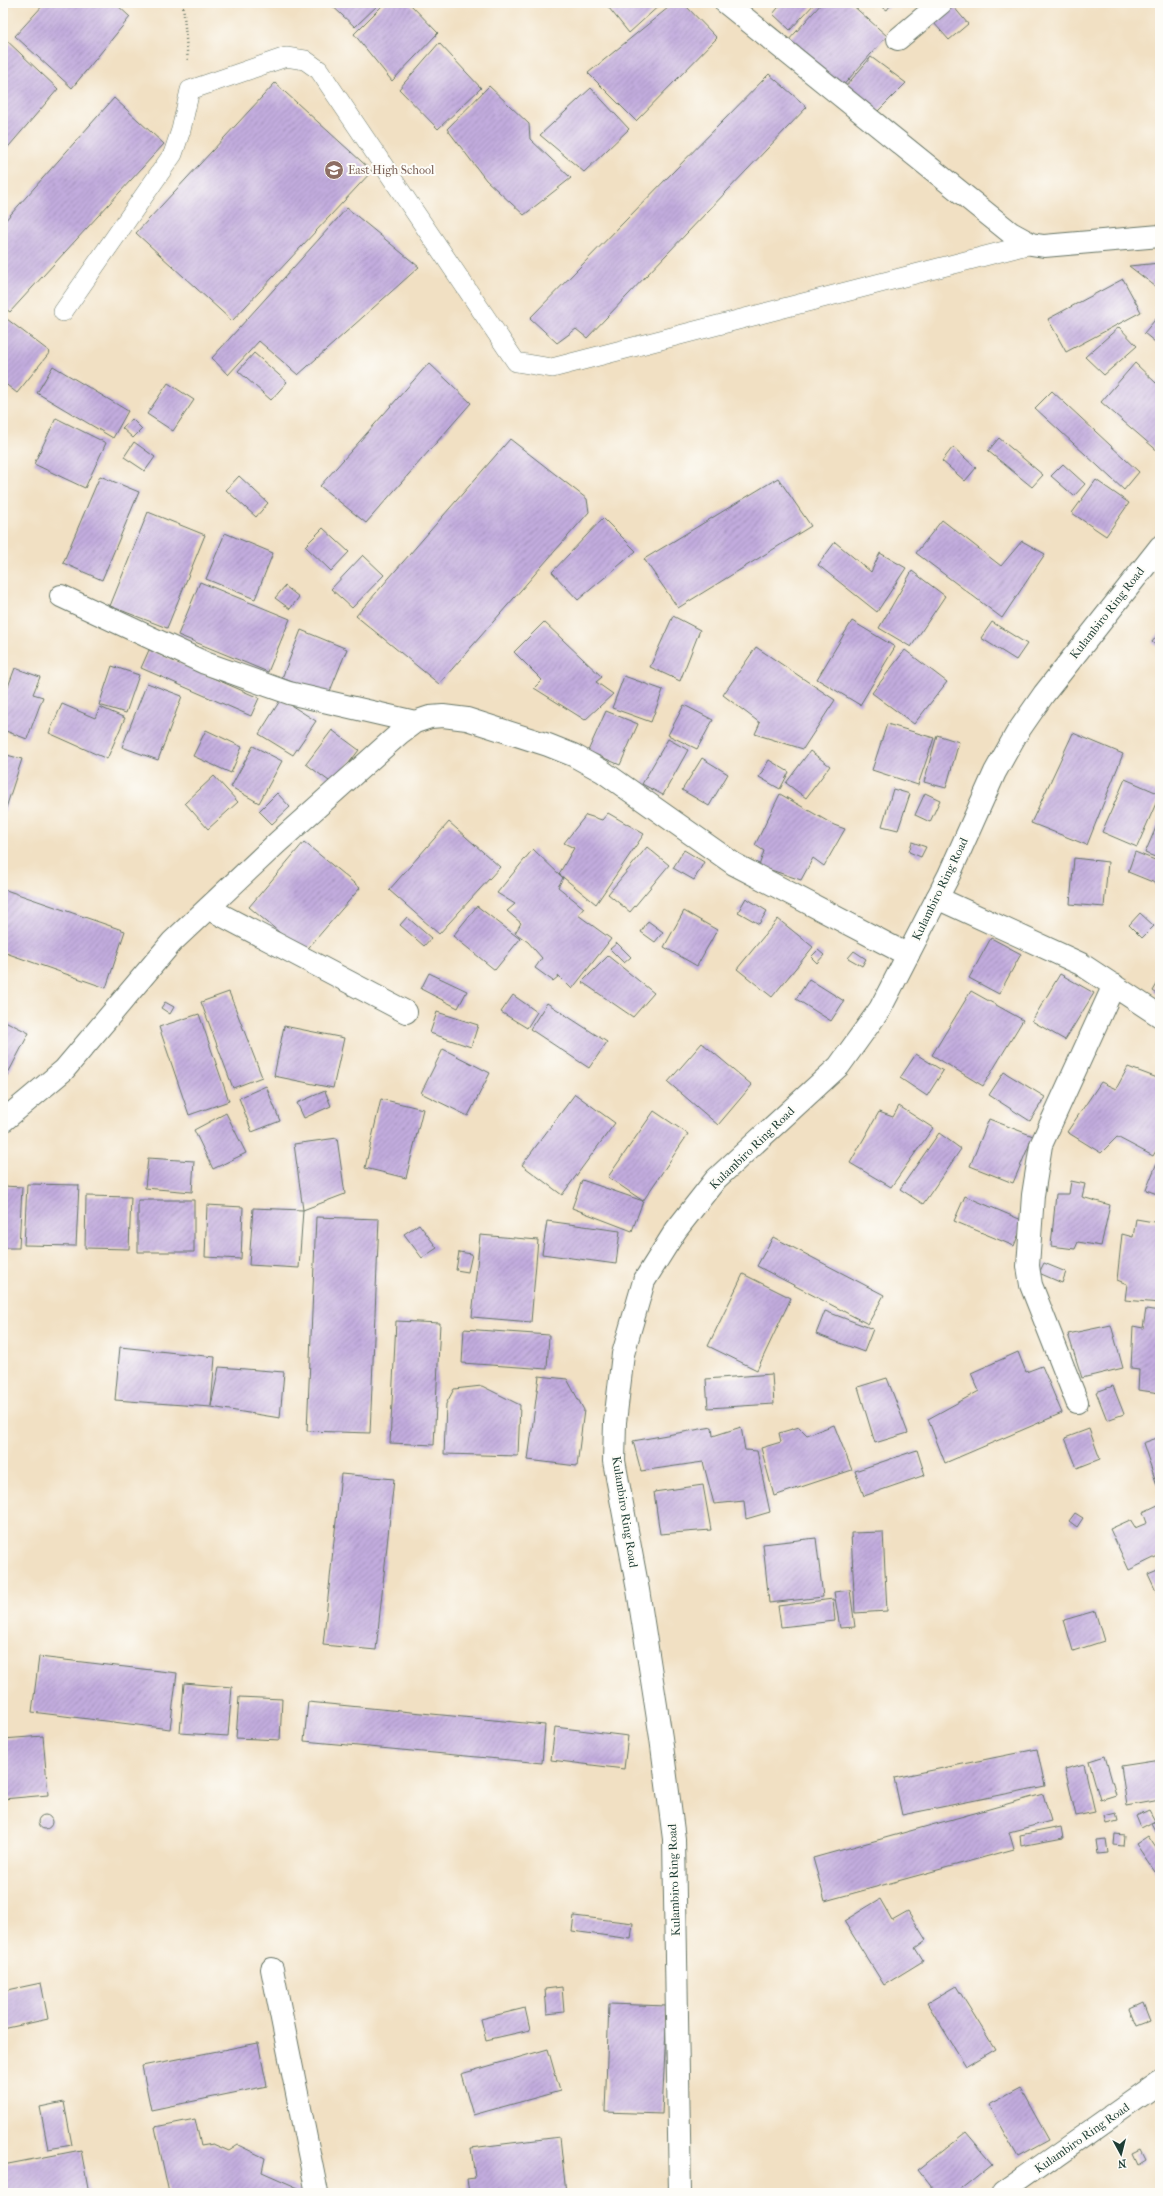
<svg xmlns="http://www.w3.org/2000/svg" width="1163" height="2196" viewBox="0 0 1163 2196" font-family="'IM FELL French Canon',serif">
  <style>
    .building { fill: url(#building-hatch) }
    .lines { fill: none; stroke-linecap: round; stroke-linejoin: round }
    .service-casing { stroke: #687666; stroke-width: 20 }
    .minor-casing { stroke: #687666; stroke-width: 24 }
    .tertiary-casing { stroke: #687666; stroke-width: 24 }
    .path { stroke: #687666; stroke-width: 2.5; stroke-dasharray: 1 3; stroke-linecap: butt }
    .service { stroke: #fff; stroke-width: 19 }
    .minor { stroke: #fff; stroke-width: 22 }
    .tertiary { stroke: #fff; stroke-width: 22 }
    .labels { text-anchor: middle; stroke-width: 4; stroke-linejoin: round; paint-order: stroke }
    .education-label { font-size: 12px; fill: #785e54; stroke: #fdfcf7; text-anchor: start }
    .street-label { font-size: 12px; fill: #1f3d34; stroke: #fdfcf7 }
  </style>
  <defs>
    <pattern id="building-hatch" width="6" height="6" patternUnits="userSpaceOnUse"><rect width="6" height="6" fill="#c2acde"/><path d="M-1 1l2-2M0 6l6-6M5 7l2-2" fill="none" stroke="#9d8db5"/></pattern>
  </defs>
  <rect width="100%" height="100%" fill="#fdfcf7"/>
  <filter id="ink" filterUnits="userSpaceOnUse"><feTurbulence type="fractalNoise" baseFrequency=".025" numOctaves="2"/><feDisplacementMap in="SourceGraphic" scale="8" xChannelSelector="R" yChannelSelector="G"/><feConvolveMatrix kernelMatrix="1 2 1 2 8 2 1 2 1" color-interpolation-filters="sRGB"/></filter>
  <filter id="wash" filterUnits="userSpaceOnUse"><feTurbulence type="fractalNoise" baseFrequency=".012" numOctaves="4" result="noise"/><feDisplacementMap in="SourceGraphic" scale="16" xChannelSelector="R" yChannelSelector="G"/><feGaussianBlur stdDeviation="0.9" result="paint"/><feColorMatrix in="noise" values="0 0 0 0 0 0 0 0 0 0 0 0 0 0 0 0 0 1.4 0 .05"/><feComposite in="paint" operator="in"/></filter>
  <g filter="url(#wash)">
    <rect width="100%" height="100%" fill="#f1e0c3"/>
    <g id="blocks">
      <path class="building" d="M 45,3 L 115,3 L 130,17 L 72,88 L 15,36 Z
        M 329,3 L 380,3 L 355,27 Z
        M 385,3 L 409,3 L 438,33 L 392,81 L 354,34 Z
        M 605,3 L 662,3 L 629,33 Z
        M 674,3 L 683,3 L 717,38 L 636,121 L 588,73 Z
        M 782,3 L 815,3 L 790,30 L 773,14 Z
        M 822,3 L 850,3 L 887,36 L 840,89 L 787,42 Z
        M 876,3 L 892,3 L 887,10 Z
        M 953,6 L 968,24 L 949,40 L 933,22 Z
        M 3,37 L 58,89 L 3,153 Z
        M 439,43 L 481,88 L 438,129 L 399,89 Z
        M 871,57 L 906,83 L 877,112 L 845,87 Z
        M 769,74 L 807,107 L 587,338 L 576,329 L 557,343 L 530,318 Z
        M 275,83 L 372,171 L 232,321 L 136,233 Z
        M 489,86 L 529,124 L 530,139 L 571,178 L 524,215 L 486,180 L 447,129 Z
        M 591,88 L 629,129 L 584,172 L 540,135 Z
        M 114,98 L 164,144 L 10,312 L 3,307 L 3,223 Z
        M 347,208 L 419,267 L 298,375 L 259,341 L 228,375 L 212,358 Z
        M 1160,263 L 1160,290 L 1129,266 Z
        M 1123,279 L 1141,312 L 1066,352 L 1048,319 Z
        M 1160,314 L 1160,346 L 1144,333 Z
        M 3,316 L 50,352 L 17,393 L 3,382 Z
        M 1119,327 L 1137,346 L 1104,375 L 1085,357 Z
        M 254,353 L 287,382 L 271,400 L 238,371 Z
        M 429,363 L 471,403 L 366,523 L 320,486 Z
        M 1135,363 L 1156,383 L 1160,381 L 1160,453 L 1101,402 Z
        M 53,366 L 128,411 L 113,438 L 37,393 Z
        M 168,383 L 194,400 L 173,431 L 147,414 Z
        M 1052,391 L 1139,472 L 1124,490 L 1035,408 Z
        M 56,418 L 106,443 L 85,488 L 34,464 Z
        M 132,419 L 142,429 L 133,438 L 122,428 Z
        M 999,438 L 1043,475 L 1032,487 L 988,451 Z
        M 510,439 L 587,499 L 589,512 L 439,684 L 356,616 Z
        M 134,442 L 155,457 L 145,471 L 124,457 Z
        M 953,447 L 976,468 L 965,481 L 942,461 Z
        M 1063,464 L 1085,484 L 1074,496 L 1051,476 Z
        M 100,476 L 139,492 L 102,580 L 63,563 Z
        M 239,476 L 268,503 L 256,517 L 226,490 Z
        M 778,478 L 811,526 L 678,608 L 644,559 Z
        M 1096,480 L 1129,503 L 1106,536 L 1072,513 Z
        M 148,512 L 205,535 L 167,628 L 110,606 Z
        M 603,518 L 636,551 L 578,600 L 552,572 Z
        M 942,520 L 1001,566 L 1022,541 L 1045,554 L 1002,618 L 916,553 Z
        M 323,528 L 349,552 L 331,571 L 305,546 Z
        M 225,533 L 273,553 L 255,599 L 206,579 Z
        M 835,542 L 871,572 L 880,553 L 906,568 L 877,612 L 818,565 Z
        M 363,555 L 384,575 L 352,608 L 331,589 Z
        M 912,571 L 945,596 L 911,647 L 879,628 Z
        M 200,582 L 290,619 L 268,672 L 178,635 Z
        M 285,586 L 299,597 L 290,609 L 275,598 Z
        M 673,616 L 700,630 L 680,681 L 650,667 Z
        M 852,621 L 895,647 L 860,705 L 817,679 Z
        M 544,622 L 602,677 L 596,682 L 613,694 L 585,720 L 534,688 L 542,680 L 514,652 Z
        M 992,622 L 1027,644 L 1016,660 L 981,638 Z
        M 301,630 L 347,649 L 328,696 L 282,678 Z
        M 1160,632 L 1160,649 L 1152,642 Z
        M 756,647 L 835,700 L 803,749 L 755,734 L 760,723 L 723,695 Z
        M 149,650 L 259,698 L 251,716 L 141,668 Z
        M 905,650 L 947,682 L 914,724 L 872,693 Z
        M 112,666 L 139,675 L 126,713 L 99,705 Z
        M 15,668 L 40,677 L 33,694 L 43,697 L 27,739 L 3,730 L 3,700 Z
        M 624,676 L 663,690 L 651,722 L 612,708 Z
        M 147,683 L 182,696 L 158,760 L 122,747 Z
        M 281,699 L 316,721 L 293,755 L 259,734 Z
        M 62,704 L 95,718 L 100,707 L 125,718 L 107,759 L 49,733 Z
        M 684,705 L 713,720 L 697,749 L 668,735 Z
        M 606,711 L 638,724 L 620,765 L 588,751 Z
        M 887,724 L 934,738 L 918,785 L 872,770 Z
        M 206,730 L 242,747 L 231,773 L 193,756 Z
        M 332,730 L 359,750 L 333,784 L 306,764 Z
        M 1073,733 L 1123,754 L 1087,845 L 1031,823 Z
        M 937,735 L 959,742 L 946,788 L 924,782 Z
        M 668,739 L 688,750 L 663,795 L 642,784 Z
        M 253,746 L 282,761 L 259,803 L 231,787 Z
        M 810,751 L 830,766 L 806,798 L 786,783 Z
        M 3,754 L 22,759 L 3,817 Z
        M 702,758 L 728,774 L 709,806 L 682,790 Z
        M 769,760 L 789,772 L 780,789 L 759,777 Z
        M 214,776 L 238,802 L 208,829 L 185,803 Z
        M 1125,779 L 1160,794 L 1137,847 L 1102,832 Z
        M 893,789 L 910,794 L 898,830 L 882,826 Z
        M 277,793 L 290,807 L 272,824 L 259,811 Z
        M 925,793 L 940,800 L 930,822 L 915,815 Z
        M 780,794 L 834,825 L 845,829 L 824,866 L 813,858 L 801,880 L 759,866 L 764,851 L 755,845 Z
        M 608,813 L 644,834 L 596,904 L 559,874 L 574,848 L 564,843 L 586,815 L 602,820 Z
        M 1160,818 L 1160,859 L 1145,853 Z
        M 449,822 L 500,867 L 439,934 L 389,890 Z
        M 304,842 L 360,888 L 304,953 L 249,907 Z
        M 912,842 L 926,847 L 921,857 L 909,852 Z
        M 647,847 L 669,865 L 630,912 L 608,894 Z
        M 533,849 L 563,878 L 558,887 L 584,908 L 578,915 L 611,939 L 572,989 L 559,976 L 553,981 L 535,968 L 542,958 L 528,942 L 515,933 L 521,923 L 507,911 L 515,904 L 497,893 Z
        M 684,850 L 704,862 L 694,880 L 673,868 Z
        M 1135,852 L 1160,862 L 1160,885 L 1128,872 Z
        M 1074,858 L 1108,862 L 1104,907 L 1070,904 Z
        M 3,889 L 125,931 L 106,988 L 3,952 Z
        M 746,898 L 767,911 L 759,924 L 738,912 Z
        M 477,906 L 520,939 L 495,970 L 453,936 Z
        M 684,911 L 717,930 L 697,966 L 664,947 Z
        M 1140,913 L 1154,926 L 1142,938 L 1129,925 Z
        M 407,917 L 431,938 L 424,946 L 400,925 Z
        M 778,919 L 813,947 L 772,997 L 737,969 Z
        M 648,921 L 663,932 L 655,942 L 641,932 Z
        M 991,938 L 1021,954 L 999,994 L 969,978 Z
        M 617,943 L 631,957 L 624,963 L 610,949 Z
        M 818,950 L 824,955 L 817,963 L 811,957 Z
        M 854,951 L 866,959 L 862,966 L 848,958 Z
        M 608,956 L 654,993 L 633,1017 L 582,982 Z
        M 429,973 L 467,991 L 458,1008 L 421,989 Z
        M 1060,974 L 1094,993 L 1065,1040 L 1032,1021 Z
        M 809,979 L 844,1001 L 831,1021 L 796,999 Z
        M 1160,979 L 1160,996 L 1153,991 Z
        M 971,991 L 1023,1020 L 983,1086 L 932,1055 Z
        M 229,992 L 262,1077 L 233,1088 L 201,1002 Z
        M 513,995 L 537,1012 L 527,1028 L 501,1012 Z
        M 165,1002 L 174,1007 L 170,1014 L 161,1008 Z
        M 547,1003 L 607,1042 L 589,1068 L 530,1029 Z
        M 437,1012 L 478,1025 L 471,1047 L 430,1033 Z
        M 199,1014 L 229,1101 L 189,1115 L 159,1027 Z
        M 3,1020 L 29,1033 L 4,1081 L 3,1081 Z
        M 284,1026 L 344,1038 L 333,1088 L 274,1076 Z
        M 702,1043 L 752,1085 L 718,1125 L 668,1082 Z
        M 443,1049 L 490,1073 L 468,1116 L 421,1093 Z
        M 916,1054 L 943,1071 L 927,1096 L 900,1078 Z
        M 1128,1067 L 1160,1079 L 1160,1144 L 1153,1156 L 1117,1137 L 1101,1153 L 1067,1132 L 1101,1082 L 1116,1089 Z
        M 1004,1072 L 1045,1097 L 1030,1121 L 989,1095 Z
        M 266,1086 L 280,1121 L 252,1132 L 239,1098 Z
        M 325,1091 L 331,1106 L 304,1118 L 297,1103 Z
        M 575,1094 L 615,1123 L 562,1195 L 522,1165 Z
        M 381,1099 L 423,1109 L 406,1178 L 365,1168 Z
        M 899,1106 L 933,1128 L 891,1187 L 850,1163 L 879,1112 L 893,1117 Z
        M 654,1111 L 688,1134 L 643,1201 L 608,1177 Z
        M 226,1113 L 246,1153 L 213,1169 L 194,1130 Z
        M 989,1119 L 1033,1136 L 1013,1183 L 970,1166 Z
        M 939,1133 L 961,1149 L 923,1204 L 900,1189 Z
        M 337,1138 L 345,1194 L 303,1210 L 299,1268 L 249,1265 L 253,1208 L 303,1210 L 294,1144 Z
        M 1160,1155 L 1160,1195 L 1146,1190 Z
        M 148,1158 L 194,1161 L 192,1192 L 145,1188 Z
        M 582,1180 L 643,1201 L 632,1231 L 572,1208 Z
        M 1071,1181 L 1085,1184 L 1082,1197 L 1110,1205 L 1101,1246 L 1078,1242 L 1075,1249 L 1051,1246 L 1056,1194 L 1069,1194 Z
        M 27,1184 L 79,1185 L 76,1246 L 24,1245 Z
        M 3,1186 L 22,1187 L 19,1248 L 3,1248 Z
        M 86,1196 L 131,1197 L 129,1249 L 85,1248 Z
        M 965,1196 L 1024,1221 L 1014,1246 L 954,1221 Z
        M 138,1200 L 194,1200 L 194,1252 L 138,1252 Z
        M 207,1205 L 243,1207 L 241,1259 L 205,1257 Z
        M 316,1217 L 379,1219 L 370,1433 L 307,1431 Z
        M 1136,1219 L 1160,1223 L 1160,1303 L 1125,1300 L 1127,1284 L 1117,1280 L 1122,1234 L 1133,1237 Z
        M 547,1221 L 620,1231 L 616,1264 L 542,1254 Z
        M 419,1224 L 437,1248 L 422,1258 L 404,1234 Z
        M 480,1235 L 538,1240 L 531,1322 L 472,1317 Z
        M 773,1237 L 884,1295 L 868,1324 L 757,1266 Z
        M 459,1252 L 472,1254 L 468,1272 L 456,1270 Z
        M 1044,1263 L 1066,1272 L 1062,1283 L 1039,1273 Z
        M 743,1274 L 791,1298 L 757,1370 L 708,1346 Z
        M 1146,1309 L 1160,1311 L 1160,1393 L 1138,1390 L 1139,1370 L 1131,1369 L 1133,1326 L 1143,1328 Z
        M 825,1311 L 873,1329 L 864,1352 L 816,1334 Z
        M 396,1321 L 440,1323 L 434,1445 L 390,1443 Z
        M 1111,1325 L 1123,1368 L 1082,1378 L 1068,1334 Z
        M 464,1329 L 549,1335 L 547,1369 L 462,1363 Z
        M 120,1347 L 215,1357 L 211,1406 L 219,1367 L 284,1372 L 280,1418 L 211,1407 L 115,1400 Z
        M 1018,1352 L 1026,1372 L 1042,1366 L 1062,1413 L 945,1463 L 928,1419 L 979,1391 L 971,1373 Z
        M 772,1374 L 774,1404 L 708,1408 L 706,1379 Z
        M 539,1376 L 567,1379 L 584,1410 L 577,1466 L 528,1460 Z
        M 887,1378 L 908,1433 L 875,1443 L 858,1387 Z
        M 482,1386 L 520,1405 L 518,1456 L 444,1454 L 446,1404 L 454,1389 Z
        M 1113,1386 L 1124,1414 L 1107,1420 L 1096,1392 Z
        M 834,1425 L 852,1470 L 774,1496 L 761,1448 L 781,1442 L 779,1433 L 799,1427 L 807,1435 Z
        M 712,1427 L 713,1436 L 741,1427 L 745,1450 L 757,1451 L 770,1512 L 746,1519 L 744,1501 L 714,1504 L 703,1462 L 641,1471 L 633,1441 Z
        M 1089,1429 L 1100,1459 L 1077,1468 L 1065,1438 Z
        M 1160,1437 L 1160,1488 L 1158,1488 L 1143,1443 Z
        M 917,1450 L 925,1475 L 864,1496 L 855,1471 Z
        M 341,1474 L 394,1479 L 376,1650 L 323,1645 Z
        M 703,1485 L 711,1530 L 660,1534 L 654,1492 Z
        M 1160,1504 L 1160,1540 L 1158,1541 L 1160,1555 L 1129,1570 L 1110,1529 L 1130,1520 L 1135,1528 L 1147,1523 L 1143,1512 Z
        M 1075,1513 L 1083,1518 L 1077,1527 L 1069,1521 Z
        M 883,1532 L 887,1611 L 855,1613 L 851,1533 Z
        M 816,1538 L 823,1597 L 769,1603 L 763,1544 Z
        M 1160,1569 L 1160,1600 L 1148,1574 Z
        M 850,1590 L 855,1627 L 840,1628 L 834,1592 Z
        M 833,1599 L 835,1621 L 781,1627 L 778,1606 Z
        M 1095,1611 L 1104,1641 L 1073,1651 L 1064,1620 Z
        M 39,1657 L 177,1673 L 170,1729 L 32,1712 Z
        M 184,1683 L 232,1687 L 228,1736 L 180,1733 Z
        M 239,1697 L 282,1699 L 280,1740 L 236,1738 Z
        M 308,1702 L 545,1725 L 542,1763 L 304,1741 Z
        M 555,1727 L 628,1736 L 624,1769 L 551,1760 Z
        M 43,1736 L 48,1795 L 3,1799 L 3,1739 Z
        M 1037,1749 L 1045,1786 L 902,1815 L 894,1778 Z
        M 1105,1756 L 1116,1795 L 1100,1800 L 1089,1761 Z
        M 1160,1760 L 1160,1800 L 1127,1806 L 1121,1766 Z
        M 1084,1764 L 1095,1812 L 1076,1816 L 1065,1769 Z
        M 1043,1794 L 1051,1821 L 1009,1832 L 1014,1849 L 825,1901 L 813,1858 Z
        M 1149,1810 L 1155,1821 L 1141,1828 L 1136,1816 Z
        M 1116,1813 L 1118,1821 L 1106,1824 L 1104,1816 Z
        M38 1822a7 7 0 1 1 14 0a7 7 0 1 1-14 0Z
        M 1160,1819 L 1160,1838 L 1152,1823 Z
        M 1061,1827 L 1063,1838 L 1021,1846 L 1020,1835 Z
        M 1115,1834 L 1124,1835 L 1123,1846 L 1114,1845 Z
        M 1148,1836 L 1160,1854 L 1160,1868 L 1155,1872 L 1136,1844 Z
        M 1106,1839 L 1108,1853 L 1098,1854 L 1096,1840 Z
        M 880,1899 L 892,1920 L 908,1911 L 926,1940 L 915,1948 L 923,1961 L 884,1985 L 844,1921 Z
        M 574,1916 L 633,1923 L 631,1939 L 572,1931 Z
        M 41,1983 L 48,2019 L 3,2029 L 3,1991 Z
        M 956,1986 L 995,2049 L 966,2066 L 927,2003 Z
        M 562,1987 L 564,2012 L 547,2014 L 545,1989 Z
        M 1144,2002 L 1151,2020 L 1138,2025 L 1131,2008 Z
        M 609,2004 L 667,2006 L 662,2114 L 605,2112 Z
        M 525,2008 L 530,2030 L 486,2040 L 481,2019 Z
        M 258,2043 L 267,2086 L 151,2110 L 142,2066 Z
        M 548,2049 L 560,2091 L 473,2115 L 461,2074 Z
        M 1020,2088 L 1049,2140 L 1018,2157 L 988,2105 Z
        M 64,2102 L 72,2145 L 48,2149 L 40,2107 Z
        M 195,2119 L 201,2146 L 213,2144 L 229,2151 L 238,2145 L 265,2158 L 262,2172 L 305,2191 L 304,2193 L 169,2193 L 155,2127 Z
        M 966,2132 L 993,2164 L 957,2193 L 936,2193 L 918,2170 Z
        M 560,2137 L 566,2193 L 469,2193 L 467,2179 L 475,2178 L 471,2148 Z
        M 81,2150 L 89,2193 L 3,2193 L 3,2165 Z
        M 1141,2150 L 1146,2160 L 1138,2165 L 1133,2154 Z"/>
    </g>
  </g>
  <g filter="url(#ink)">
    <use href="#blocks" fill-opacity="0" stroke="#687666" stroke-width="1"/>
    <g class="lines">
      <defs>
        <path id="service" d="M 63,312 L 173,154 L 181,130 L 190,90 L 286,57 L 305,60 L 319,70 L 516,362 L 552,368 L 1031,244"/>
        <path id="minor" d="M 726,3 L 1011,233 L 1031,244 L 1044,246 L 1160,236
          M 898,39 L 941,3
          M 61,596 L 205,663 L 289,693 L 415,722
          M 937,898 L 1081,964 L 1160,1016
          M 208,908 L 406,1012
          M 3,1121 L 64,1070 L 172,942 L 278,842 L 399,734 L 415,722 L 430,717 L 443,716 L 467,719 L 548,745 L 573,755 L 602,771 L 734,864 L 908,955
          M 1077,1402 L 1031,1285 L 1028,1266 L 1033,1195 L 1041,1145 L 1114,985
          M 272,1969 L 317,2193
          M 1003,2193 L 1160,2082"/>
        <path id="tertiary" d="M 680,2193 L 674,1839 L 661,1738 L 638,1590 L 614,1461 L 615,1422 L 623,1354 L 644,1281 L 676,1230 L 716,1179 L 839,1066 L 880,1009 L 949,875 L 995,772 L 1017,733 L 1044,694 L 1160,547"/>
      </defs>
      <use href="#service" class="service-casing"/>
      <use href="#minor" class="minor-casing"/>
      <use href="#tertiary" class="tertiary-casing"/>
      <path class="path" d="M 183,3 L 188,62"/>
      <use href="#service" class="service"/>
      <use href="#minor" class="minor"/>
      <use href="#tertiary" class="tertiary"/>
    </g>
  </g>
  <defs>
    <symbol id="school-disc" viewBox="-11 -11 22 22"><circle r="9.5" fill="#8d6e63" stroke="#fdfcf7"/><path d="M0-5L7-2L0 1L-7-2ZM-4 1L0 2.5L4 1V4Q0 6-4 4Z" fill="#fff"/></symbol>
  </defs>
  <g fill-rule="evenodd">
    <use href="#school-disc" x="323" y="159" width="22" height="22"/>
  </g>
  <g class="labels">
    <g class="education-label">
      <text x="348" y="174">East High School</text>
    </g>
    <g class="street-label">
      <text transform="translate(1107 613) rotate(-52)" y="4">Kulambiro Ring Road</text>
      <text transform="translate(940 889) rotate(-64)" y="4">Kulambiro Ring Road</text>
      <text transform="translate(752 1148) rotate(-44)" y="4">Kulambiro Ring Road</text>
      <text transform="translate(625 1512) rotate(81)" y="4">Kulambiro Ring Road</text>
      <text transform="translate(674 1880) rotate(-92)" y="4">Kulambiro Ring Road</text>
      <text transform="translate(1082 2138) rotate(-35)" y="4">Kulambiro Ring Road</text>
    </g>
  </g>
  <rect width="1163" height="2196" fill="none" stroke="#fdfcf7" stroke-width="16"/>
  <g transform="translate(1121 2154) rotate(173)" stroke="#fdfcf7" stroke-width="3" paint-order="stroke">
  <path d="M0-3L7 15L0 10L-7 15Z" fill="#1f3d34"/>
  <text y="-6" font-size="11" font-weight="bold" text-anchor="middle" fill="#1f3d34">N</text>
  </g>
</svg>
